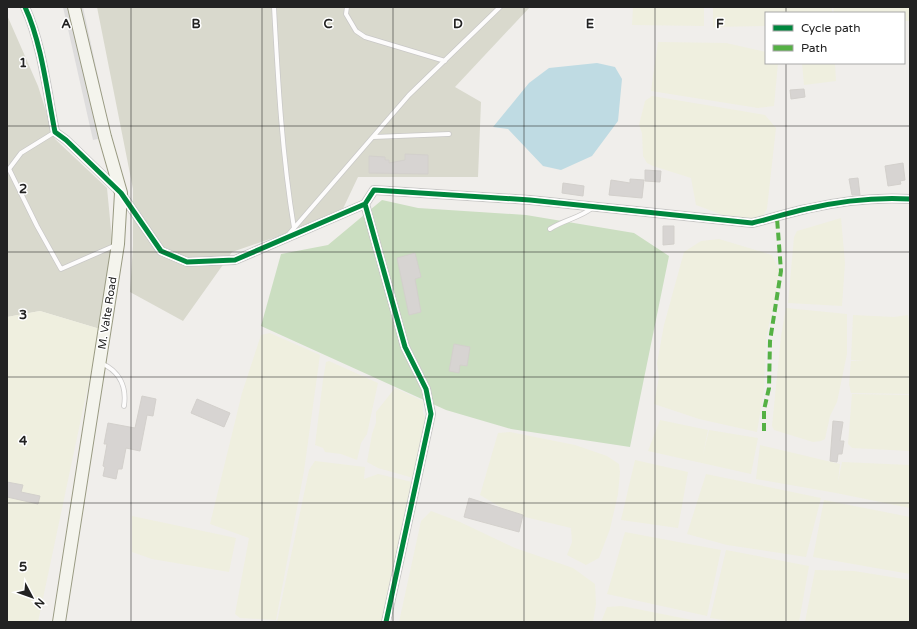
<svg xmlns="http://www.w3.org/2000/svg" width="917" height="629" viewBox="0 0 917 629" font-family="'Varela Round',sans-serif">
  <style>
    .construction { fill: #d9d9cd }
    .farmland { fill: #efefdf }
    .forest { fill: #cbdec1 }
    .water { fill: #bfdbe3 }
    .pier { fill: #dedddd }
    .building { fill: #d7d4d2; stroke: #d3d0cc }
    .lines { fill: none; stroke-linecap: round; stroke-linejoin: round }
    .service-casing { stroke: #c9c8c7; stroke-width: 5.5 }
    .minor-casing { stroke: #c9c8c7; stroke-width: 10 }
    .secondary-casing { stroke: #999a82; stroke-width: 14 }
    .service { stroke: #fdfcfc; stroke-width: 4 }
    .minor { stroke: #fdfcfc; stroke-width: 8 }
    .secondary { stroke: #f4f4ed; stroke-width: 12 }
    .quiet { stroke: #55b145; stroke-width: 4; stroke-dasharray: 8 4; stroke-linecap: butt }
    .cycleway-casing { stroke: #fff; stroke-width: 8 }
    .cycleway { stroke: #00873e; stroke-width: 5 }
    .grid { fill: none; stroke: #222; stroke-width: 1; stroke-opacity: 0.55 }
    .labels { text-anchor: middle; stroke-width: 3; stroke-linejoin: round; paint-order: stroke }
    .street-label { font-size: 11px; fill: #222; stroke: #fff }
    .grid-label { font-size: 13px; text-anchor: middle; font-weight: bold; fill: #222; stroke: #fff; stroke-width: 3; stroke-linejoin: round; paint-order: stroke }
  </style>
  <rect width="100%" height="100%" fill="#f0eeeb"/>
  <path class="construction" d="M 97,7 L 530,7 L 455,87 L 481,102 L 478,177 L 358,177 L 340,215 L 232,252 L 183,321 L 130,292 L 133,246 L 133,189 Z
    M 7,15 L 38,86 L 55,139 L 107,188 L 112,240 L 100,329 L 40,311 L 7,317 Z"/>
  <path class="farmland" d="M 633,7 L 704,7 L 704,26 L 632,25 Z
    M 713,7 L 832,7 L 832,13 L 766,13 L 766,26 L 713,27 Z
    M 833,7 L 910,7 L 910,21 L 904,21 L 904,13 L 834,13 Z
    M 658,42 L 726,43 L 766,52 L 766,63 L 778,63 L 774,106 L 758,108 L 651,91 Z
    M 802,63 L 835,63 L 836,81 L 804,85 Z
    M 652,96 L 765,115 L 776,128 L 767,209 L 762,217 L 736,220 L 696,205 L 691,178 L 653,166 L 647,163 L 643,156 L 642,133 L 639,125 L 645,101 Z
    M 841,218 L 845,263 L 842,306 L 788,303 L 794,237 L 797,231 Z
    M 719,239 L 772,255 L 779,269 L 778,283 L 766,339 L 764,389 L 757,432 L 699,419 L 654,404 L 659,377 L 657,363 L 664,325 L 684,252 L 701,241 Z
    M 786,308 L 847,314 L 847,354 L 837,402 L 830,416 L 825,439 L 821,441 L 813,442 L 774,430 L 772,426 L 781,336 Z
    M 40,311 L 100,329 L 38,622 L 7,622 L 7,317 Z
    M 853,315 L 894,317 L 908,315 L 910,328 L 910,394 L 851,393 L 849,384 L 851,361 L 864,361 L 851,360 Z
    M 270,333 L 320,355 L 304,471 L 276,620 L 240,618 L 235,614 L 249,538 L 210,524 L 242,393 L 261,335 Z
    M 329,361 L 378,383 L 367,434 L 361,443 L 357,460 L 341,454 L 325,452 L 323,448 L 315,445 L 323,380 L 326,362 Z
    M 395,388 L 423,401 L 423,413 L 429,424 L 417,479 L 378,468 L 367,462 L 372,434 L 376,423 L 376,412 Z
    M 852,394 L 910,395 L 910,451 L 852,448 L 848,444 Z
    M 660,420 L 708,430 L 703,455 L 709,430 L 758,438 L 751,474 L 648,451 Z
    M 510,432 L 575,445 L 607,456 L 619,464 L 620,472 L 618,494 L 610,529 L 599,558 L 586,565 L 567,555 L 572,542 L 571,528 L 525,517 L 500,507 L 480,495 L 498,433 Z
    M 760,445 L 840,464 L 838,482 L 842,462 L 910,465 L 910,508 L 836,493 L 756,479 Z
    M 635,460 L 688,472 L 678,528 L 621,520 Z
    M 315,461 L 365,467 L 364,479 L 378,474 L 412,482 L 416,486 L 390,622 L 277,622 L 309,470 Z
    M 706,474 L 821,498 L 806,557 L 727,545 L 687,534 Z
    M 824,500 L 910,517 L 910,574 L 813,557 Z
    M 431,511 L 460,522 L 515,548 L 573,568 L 595,584 L 596,604 L 593,622 L 399,622 L 421,521 Z
    M 132,516 L 236,538 L 229,572 L 152,559 L 132,552 Z
    M 625,532 L 721,550 L 707,616 L 607,594 Z
    M 726,550 L 809,566 L 799,622 L 736,622 L 710,618 Z
    M 815,570 L 854,571 L 910,580 L 910,622 L 805,622 Z
    M 622,606 L 702,622 L 601,622 L 607,607 Z"/>
  <path class="forest" d="M 382,200 L 418,208 L 526,215 L 634,233 L 669,256 L 630,447 L 511,429 L 446,410 L 261,326 L 281,254 L 328,245 Z"/>
  <path class="water" d="M 597,63 L 615,67 L 622,79 L 618,121 L 592,156 L 561,170 L 543,166 L 508,129 L 493,127 L 529,83 L 549,68 Z"/>
  <path class="pier" d="M 63,7 L 83,7 L 111,136 L 93,140 Z"/>
  <path class="building" d="M 804,89 L 805,97 L 791,99 L 790,90 Z
    M 405,154 L 428,155 L 428,174 L 369,173 L 369,156 L 385,157 L 385,160 L 389,160 L 389,163 L 405,160 Z
    M 903,163 L 905,180 L 900,181 L 901,184 L 888,186 L 885,166 Z
    M 645,170 L 661,171 L 660,182 L 645,181 Z
    M 858,178 L 860,195 L 852,195 L 849,179 Z
    M 630,179 L 644,180 L 642,198 L 609,195 L 611,180 L 630,183 Z
    M 563,183 L 584,186 L 583,196 L 562,193 Z
    M 663,226 L 674,226 L 674,244 L 663,245 Z
    M 415,253 L 421,277 L 415,279 L 421,312 L 409,315 L 397,258 Z
    M 454,344 L 470,347 L 467,366 L 460,365 L 459,373 L 449,371 Z
    M 142,396 L 156,399 L 153,416 L 147,415 L 140,451 L 126,448 L 122,469 L 118,469 L 116,479 L 103,476 L 105,467 L 103,466 L 107,444 L 104,444 L 108,423 L 135,428 Z
    M 197,399 L 230,413 L 224,427 L 191,413 Z
    M 833,421 L 843,422 L 840,441 L 844,441 L 842,454 L 838,454 L 837,462 L 830,461 Z
    M 7,482 L 23,485 L 21,492 L 40,496 L 38,504 L 7,497 Z
    M 469,498 L 523,515 L 519,532 L 464,517 Z"/>
  <g class="lines">
    <defs>
      <path id="service" d="M 274,7 C 278,81 282,155 294,228
        M 347,7 L 346,14 L 356,31 L 365,37 L 445,61
        M 55,132 L 21,153 L 9,169 L 37,226 L 61,269 L 116,245
        M 373,137 L 449,134
        M 550,229 C 563,220 580,218 592,208
        M 288,235 L 409,95 L 500,7
        M 101,363 C 119,371 127,386 124,406"/>
      <path id="minor" d="M 25,7 C 42,44 47,92 55,132 L 66,140 L 121,193 L 161,251 L 187,262 L 235,260 L 365,204
        M 386,622 L 431,414 L 426,389 L 405,347 L 365,204 L 374,190 L 530,200 L 752,223 C 770,219 787,213 806,209 C 840,201 875,197 910,199"/>
      <path id="secondary" d="M 59,622 L 118,244 L 121,193 L 105,137 L 74,7"/>
    </defs>
    <use href="#service" class="service-casing"/>
    <use href="#minor" class="minor-casing"/>
    <use href="#secondary" class="secondary-casing"/>
    <use href="#service" class="service"/>
    <use href="#minor" class="minor"/>
    <use href="#secondary" class="secondary"/>
    <path class="quiet" d="M 764,431 L 764,410 L 769,388 L 770,341 L 781,271 L 777,218"/>
    <defs>
      <path id="cycleway" d="M 25,7 C 42,44 47,92 55,132 L 66,140 L 121,193 L 161,251 L 187,262 L 235,260 L 365,204
        M 386,622 L 431,414 L 426,389 L 405,347 L 365,204 L 374,190 L 530,200 L 752,223 C 770,219 787,213 806,209 C 840,201 875,197 910,199"/>
    </defs>
    <use href="#cycleway" class="cycleway-casing"/>
    <use href="#cycleway" class="cycleway"/>
  </g>
  <path class="grid" d="M 131,7 L 131,622M 262,7 L 262,622M 393,7 L 393,622M 524,7 L 524,622M 655,7 L 655,622M 786,7 L 786,13M 786,63 L 786,622M 7,126 L 910,126M 7,252 L 910,252M 7,377 L 910,377M 7,503 L 910,503"/>
  <g class="labels">
    <g class="street-label">
      <text transform="translate(107 313) rotate(-81)" y="4">M. Valte Road</text>
    </g>
  </g>
  <g class="grid-label">
    <text x="66" y="28">A</text>
    <text x="196" y="28">B</text>
    <text x="328" y="28">C</text>
    <text x="458" y="28">D</text>
    <text x="590" y="28">E</text>
    <text x="720" y="28">F</text>
    <text x="23" y="67">1</text>
    <text x="23" y="193">2</text>
    <text x="23" y="319">3</text>
    <text x="23" y="445">4</text>
    <text x="23" y="571">5</text>
  </g>
  <rect width="917" height="629" fill="none" stroke="#222222" stroke-width="16"/>
  <rect x="765" y="12" width="140" height="52" fill="#ffffff" stroke="#a7a7a7"/>
  <rect x="773" y="25" width="20" height="6" fill="#00873e" stroke="#a7a7a7"/>
  <text x="801" y="32" font-size="12" fill="#222222">Cycle path</text>
  <rect x="773" y="45" width="20" height="6" fill="#55b145" stroke="#a7a7a7"/>
  <text x="801" y="52" font-size="12" fill="#222222">Path</text>
  <g transform="translate(32 597) rotate(131)" stroke="#ffffff" stroke-width="3" paint-order="stroke">
  <path d="M0-3L7 15L0 10L-7 15Z" fill="#222222"/>
  <text y="-6" font-size="11" font-weight="bold" text-anchor="middle" fill="#222222">N</text>
  </g>
</svg>
